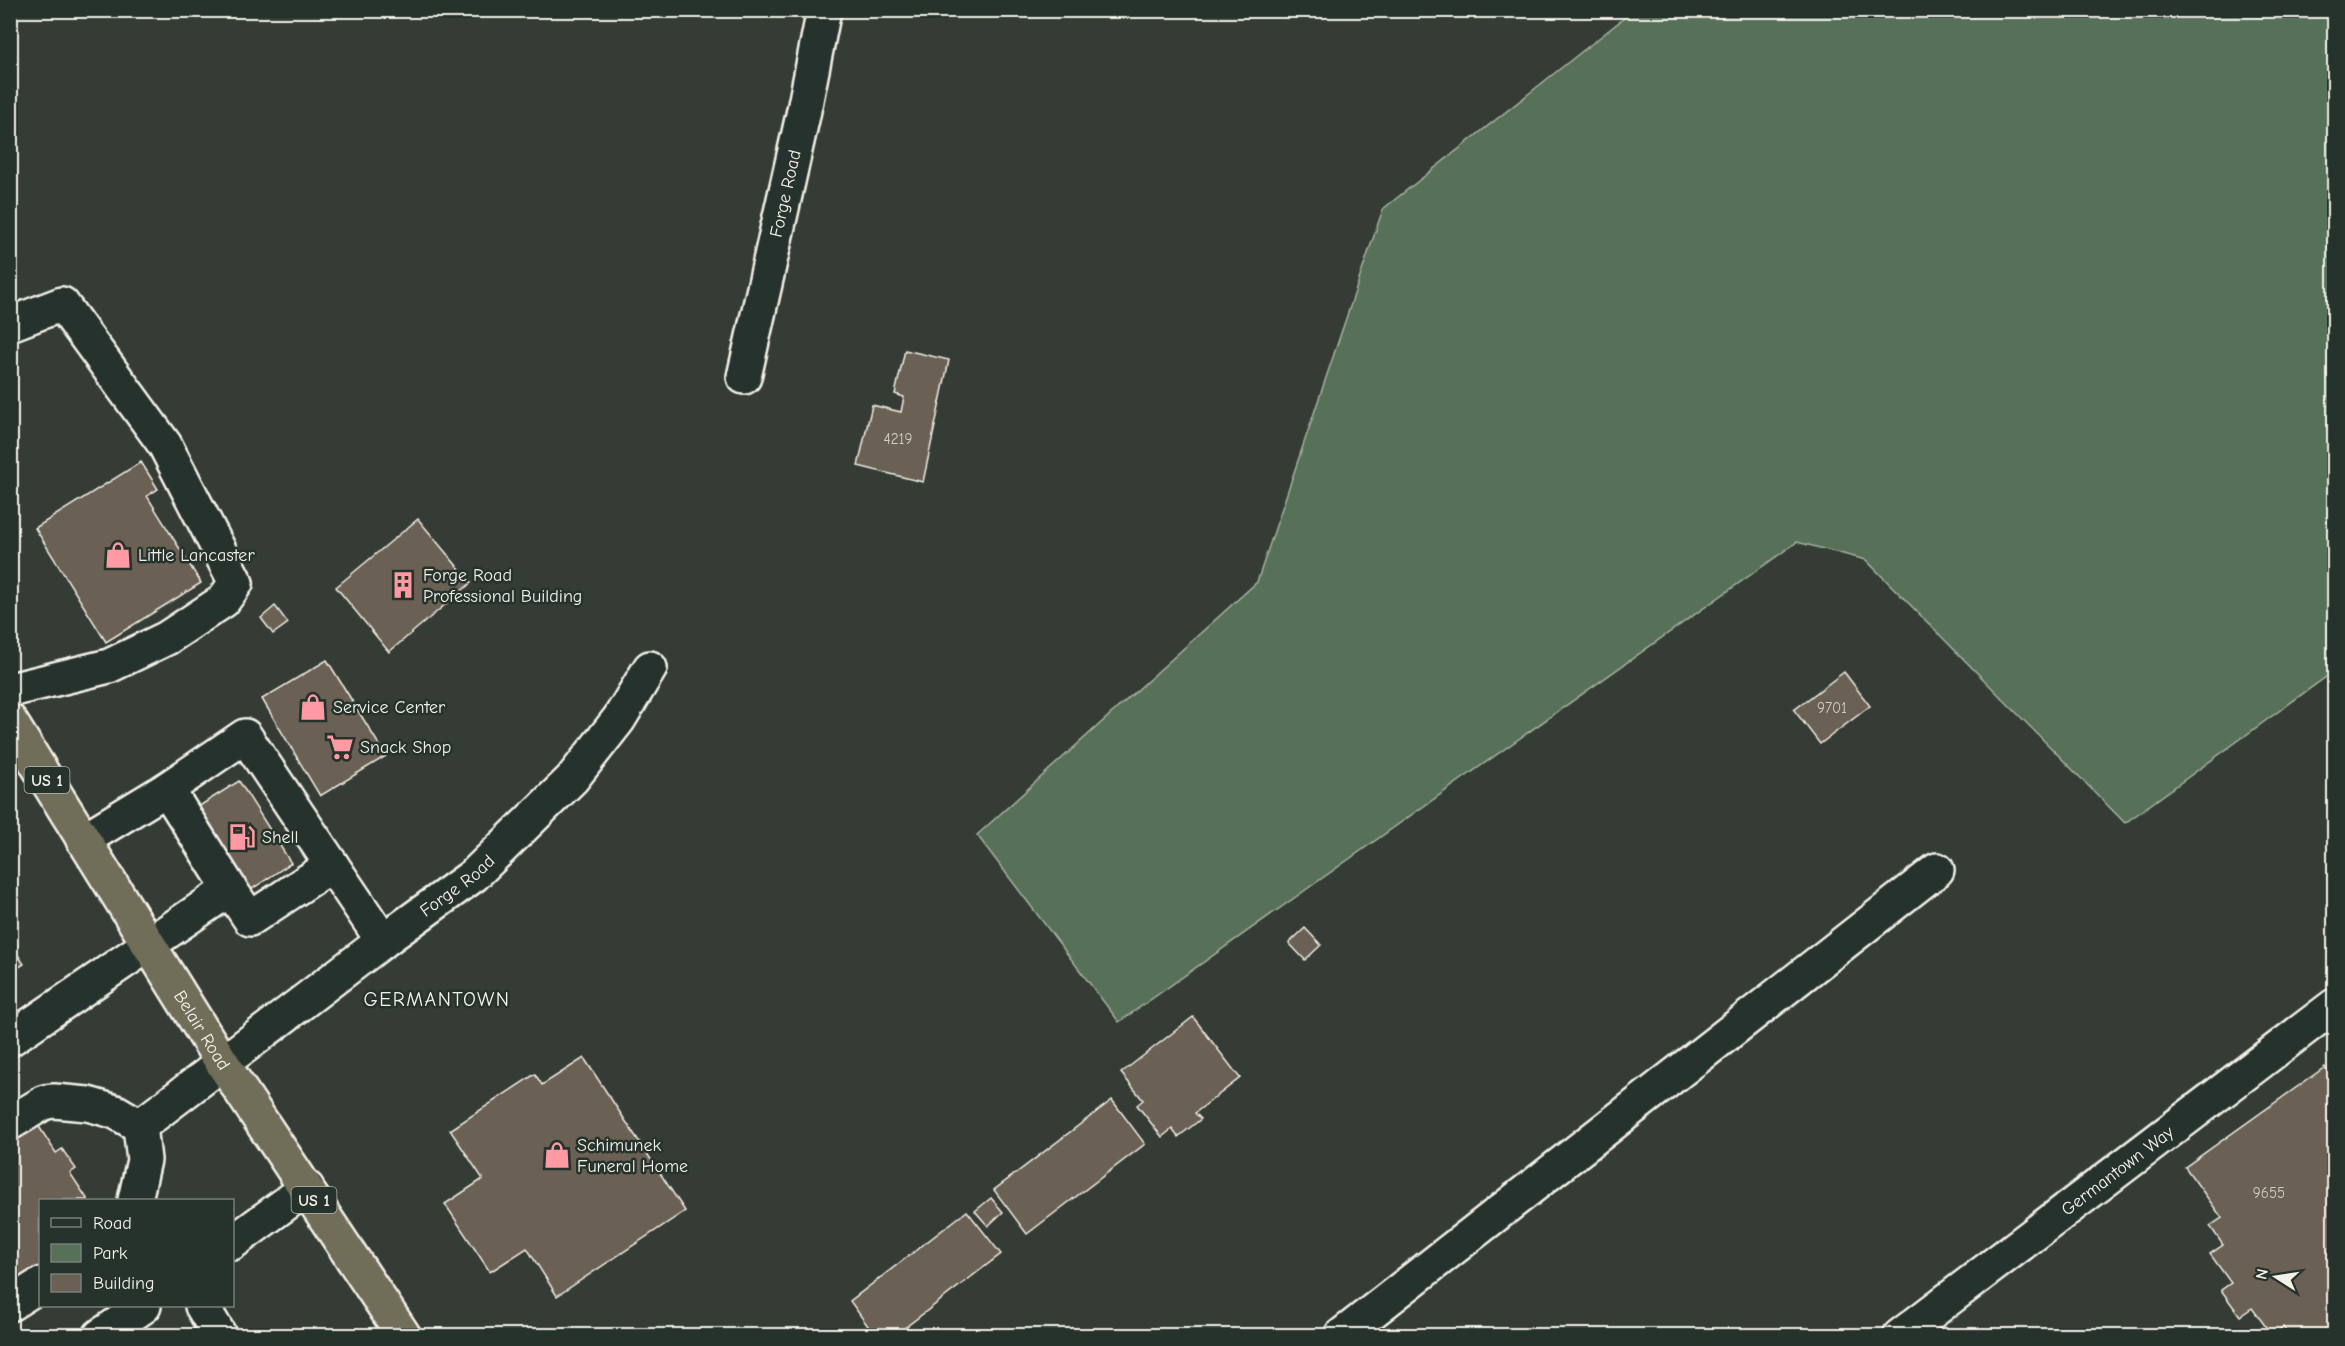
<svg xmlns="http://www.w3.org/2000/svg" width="2345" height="1346" viewBox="0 0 2345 1346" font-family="'Comic Neue',sans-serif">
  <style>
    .green { fill: #577158; stroke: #a6b1a0; stroke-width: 1.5 }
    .building { fill: #6a6053; stroke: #f4f1e8; stroke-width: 1.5 }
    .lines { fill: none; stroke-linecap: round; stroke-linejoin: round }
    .minor-casing { stroke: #f4f1e8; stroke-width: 38 }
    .highway-casing { stroke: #f4f1e8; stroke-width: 38 }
    .minor { stroke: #26332d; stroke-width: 33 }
    .highway { stroke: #706e59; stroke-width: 33 }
    .labels { text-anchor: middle; stroke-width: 5; stroke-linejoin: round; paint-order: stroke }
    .number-label { font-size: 15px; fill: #d2cdc3 }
    .shield { fill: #26332d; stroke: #b6b8b0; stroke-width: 1.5 }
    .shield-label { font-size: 16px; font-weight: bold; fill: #f4f1e8 }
    .street-label { font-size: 18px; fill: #f4f1e8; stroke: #26332d }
    .poi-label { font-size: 18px; fill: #f4f1e8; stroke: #26332d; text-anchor: start }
    .neighbourhood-label { font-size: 20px; letter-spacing: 1.5px; fill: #f4f1e8; stroke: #26332d }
  </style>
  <rect width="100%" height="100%" fill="#343c35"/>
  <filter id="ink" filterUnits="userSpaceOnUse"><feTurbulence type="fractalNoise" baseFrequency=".0167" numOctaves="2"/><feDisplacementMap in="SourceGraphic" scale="12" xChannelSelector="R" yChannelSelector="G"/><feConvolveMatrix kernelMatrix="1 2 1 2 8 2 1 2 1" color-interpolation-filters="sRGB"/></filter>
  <g filter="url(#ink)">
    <path class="green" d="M 1633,11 L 2334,11 L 2334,671 L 2125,823 L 1866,560 L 1797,542 L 1119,1022 L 977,835 L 1257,582 L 1383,209 Z"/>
    <path class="building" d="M 905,350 L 949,360 L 923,482 L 858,466 L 872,405 L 901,412 L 904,397 L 895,394 Z
      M 141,462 L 158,489 L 147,496 L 201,583 L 106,642 L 35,528 Z
      M 418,519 L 471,583 L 389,652 L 336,587 Z
      M 275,606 L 288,623 L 273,634 L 261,618 Z
      M 327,660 L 386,756 L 320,796 L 262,699 Z
      M 1844,672 L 1870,706 L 1820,744 L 1794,710 Z
      M 239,781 L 291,863 L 246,893 L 193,810 Z
      M 1305,928 L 1321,945 L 1305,960 L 1289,943 Z
      M 10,943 L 24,964 L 10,973 Z
      M 1193,1017 L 1240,1078 L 1195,1113 L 1201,1119 L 1178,1137 L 1172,1129 L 1162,1137 L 1137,1105 L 1143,1100 L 1121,1073 Z
      M 584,1058 L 685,1211 L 557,1296 L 527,1248 L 490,1272 L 445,1204 L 483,1179 L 450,1130 L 535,1074 L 542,1085 Z
      M 2325,1067 L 2334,1081 L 2334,1336 L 2289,1336 L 2283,1327 L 2272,1335 L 2252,1308 L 2240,1316 L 2221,1290 L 2231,1283 L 2210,1254 L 2223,1245 L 2210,1226 L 2222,1218 L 2185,1167 Z
      M 1112,1100 L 1145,1144 L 1027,1234 L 994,1190 Z
      M 36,1122 L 56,1153 L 62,1149 L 76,1169 L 70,1173 L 88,1200 L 40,1200 L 40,1265 L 10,1285 L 10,1139 Z
      M 991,1198 L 1003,1212 L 988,1226 L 975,1211 Z
      M 967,1211 L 1001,1254 L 894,1336 L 875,1336 L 850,1301 Z"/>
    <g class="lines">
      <defs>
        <g id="minor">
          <path d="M 10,324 L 62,304 L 165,445 L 236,583 L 223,601 L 167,638 L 109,666 L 10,690"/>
          <path id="s1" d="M 744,377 L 803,115 L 824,10"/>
          <path d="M 167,789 L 245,736 L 383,941"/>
          <path d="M 230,889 L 250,919 L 332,865"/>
          <path d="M 10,1039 L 230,889 L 167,789 L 83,840"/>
          <path d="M 10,1123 L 45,1102 L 54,1101 L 88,1104 L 116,1112 L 140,1126 L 144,1160 L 135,1200"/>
          <path id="s2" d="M 140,1126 L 383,941 L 474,875 L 572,779 L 619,719 L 650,668"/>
          <path d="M 232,1243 L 307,1188"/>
          <path d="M 10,1304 L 40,1285"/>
          <path d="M 202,1306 L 220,1336"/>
          <path d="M 100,1336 L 144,1306"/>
          <path d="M 1341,1336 L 1937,870"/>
          <path id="s3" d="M 1900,1336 L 2334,1006"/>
        </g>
        <g id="highway">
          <path id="s4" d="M 10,721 L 223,1064 L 404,1336"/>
        </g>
      </defs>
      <use href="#minor" class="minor-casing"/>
      <use href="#highway" class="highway-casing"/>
      <use href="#minor" class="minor"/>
      <use href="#highway" class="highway"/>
    </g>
  </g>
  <defs>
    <symbol id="shop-bare" viewBox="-9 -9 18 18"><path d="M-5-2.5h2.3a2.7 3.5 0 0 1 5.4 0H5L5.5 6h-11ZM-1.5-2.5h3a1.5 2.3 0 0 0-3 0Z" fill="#ff9aa2" stroke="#26332d" stroke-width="2.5" paint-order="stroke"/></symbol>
    <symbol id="building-bare" viewBox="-9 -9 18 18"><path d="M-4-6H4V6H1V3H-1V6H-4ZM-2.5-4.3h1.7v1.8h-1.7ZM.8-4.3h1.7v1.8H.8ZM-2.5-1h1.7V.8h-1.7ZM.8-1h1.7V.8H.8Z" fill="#ff9aa2" stroke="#26332d" stroke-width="2.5" paint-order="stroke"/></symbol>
    <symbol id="supermarket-bare" viewBox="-9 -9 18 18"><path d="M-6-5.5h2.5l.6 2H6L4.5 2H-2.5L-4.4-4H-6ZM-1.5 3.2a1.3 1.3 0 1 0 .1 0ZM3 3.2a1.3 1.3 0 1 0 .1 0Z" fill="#ff9aa2" stroke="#26332d" stroke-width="2.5" paint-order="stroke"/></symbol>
    <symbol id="fuel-bare" viewBox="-9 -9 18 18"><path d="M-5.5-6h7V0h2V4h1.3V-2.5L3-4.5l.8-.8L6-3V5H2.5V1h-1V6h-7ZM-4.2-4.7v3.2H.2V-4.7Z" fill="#ff9aa2" stroke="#26332d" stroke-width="2.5" paint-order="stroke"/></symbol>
  </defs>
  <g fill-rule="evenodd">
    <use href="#shop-bare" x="99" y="536" width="38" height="38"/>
    <use href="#building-bare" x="384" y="566" width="38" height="38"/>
    <use href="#shop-bare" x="294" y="688" width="38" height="38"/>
    <use href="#supermarket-bare" x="321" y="728" width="38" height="38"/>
    <use href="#fuel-bare" x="223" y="818" width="38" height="38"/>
    <use href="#shop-bare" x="538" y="1136" width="38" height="38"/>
  </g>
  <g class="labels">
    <g class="number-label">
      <text x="898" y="444">4219</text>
      <text x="1832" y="713">9701</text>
      <text x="2269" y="1198">9655</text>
    </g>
    <g class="shield">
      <rect x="24.5" y="767" width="45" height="26" rx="4.5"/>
      <rect x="291.5" y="1187" width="45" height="26" rx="4.5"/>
    </g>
    <g class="shield-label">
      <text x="47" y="786">US 1</text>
      <text x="314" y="1206">US 1</text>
    </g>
    <g class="street-label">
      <text dy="6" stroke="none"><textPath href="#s1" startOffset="188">Forge Road</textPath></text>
      <text dy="6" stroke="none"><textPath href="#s2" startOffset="398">Forge Road</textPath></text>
      <text dy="6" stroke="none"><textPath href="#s4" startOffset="364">Belair Road</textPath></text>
      <text dy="6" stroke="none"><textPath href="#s3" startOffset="273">Germantown Way</textPath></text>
    </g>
    <g class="poi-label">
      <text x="138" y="561">Little Lancaster</text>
      <text x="423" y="581">Forge Road<tspan x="423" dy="21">Professional Building</tspan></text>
      <text x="333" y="713">Service Center</text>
      <text x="360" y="753">Snack Shop</text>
      <text x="262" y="843">Shell</text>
      <text x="577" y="1151">Schimunek<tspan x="577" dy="21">Funeral Home</tspan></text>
    </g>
    <g class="neighbourhood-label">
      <text x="437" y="1006">GERMANTOWN</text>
    </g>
  </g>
  <rect width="2345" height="1346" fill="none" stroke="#26332d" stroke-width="36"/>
  <rect x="18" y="18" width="2309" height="1310" fill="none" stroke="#f4f1e8" stroke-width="2" filter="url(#ink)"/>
  <rect x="39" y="1199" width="195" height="108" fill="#26332d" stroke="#787f78" stroke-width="1.5"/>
  <rect x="51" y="1218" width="30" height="9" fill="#26332d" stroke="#787f78" stroke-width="1.5"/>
  <text x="93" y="1229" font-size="18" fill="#f4f1e8">Road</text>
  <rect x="51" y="1244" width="30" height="18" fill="#577158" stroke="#787f78" stroke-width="1.5"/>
  <text x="93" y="1259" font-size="18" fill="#f4f1e8">Park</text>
  <rect x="51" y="1274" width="30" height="18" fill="#6a6053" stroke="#787f78" stroke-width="1.5"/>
  <text x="93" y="1289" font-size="18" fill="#f4f1e8">Building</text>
  <g transform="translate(2276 1277) rotate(282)" stroke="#26332d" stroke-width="4.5" paint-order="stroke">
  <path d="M0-4.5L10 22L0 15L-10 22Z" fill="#f4f1e8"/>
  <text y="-9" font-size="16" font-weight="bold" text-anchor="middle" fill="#f4f1e8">N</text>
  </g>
</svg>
